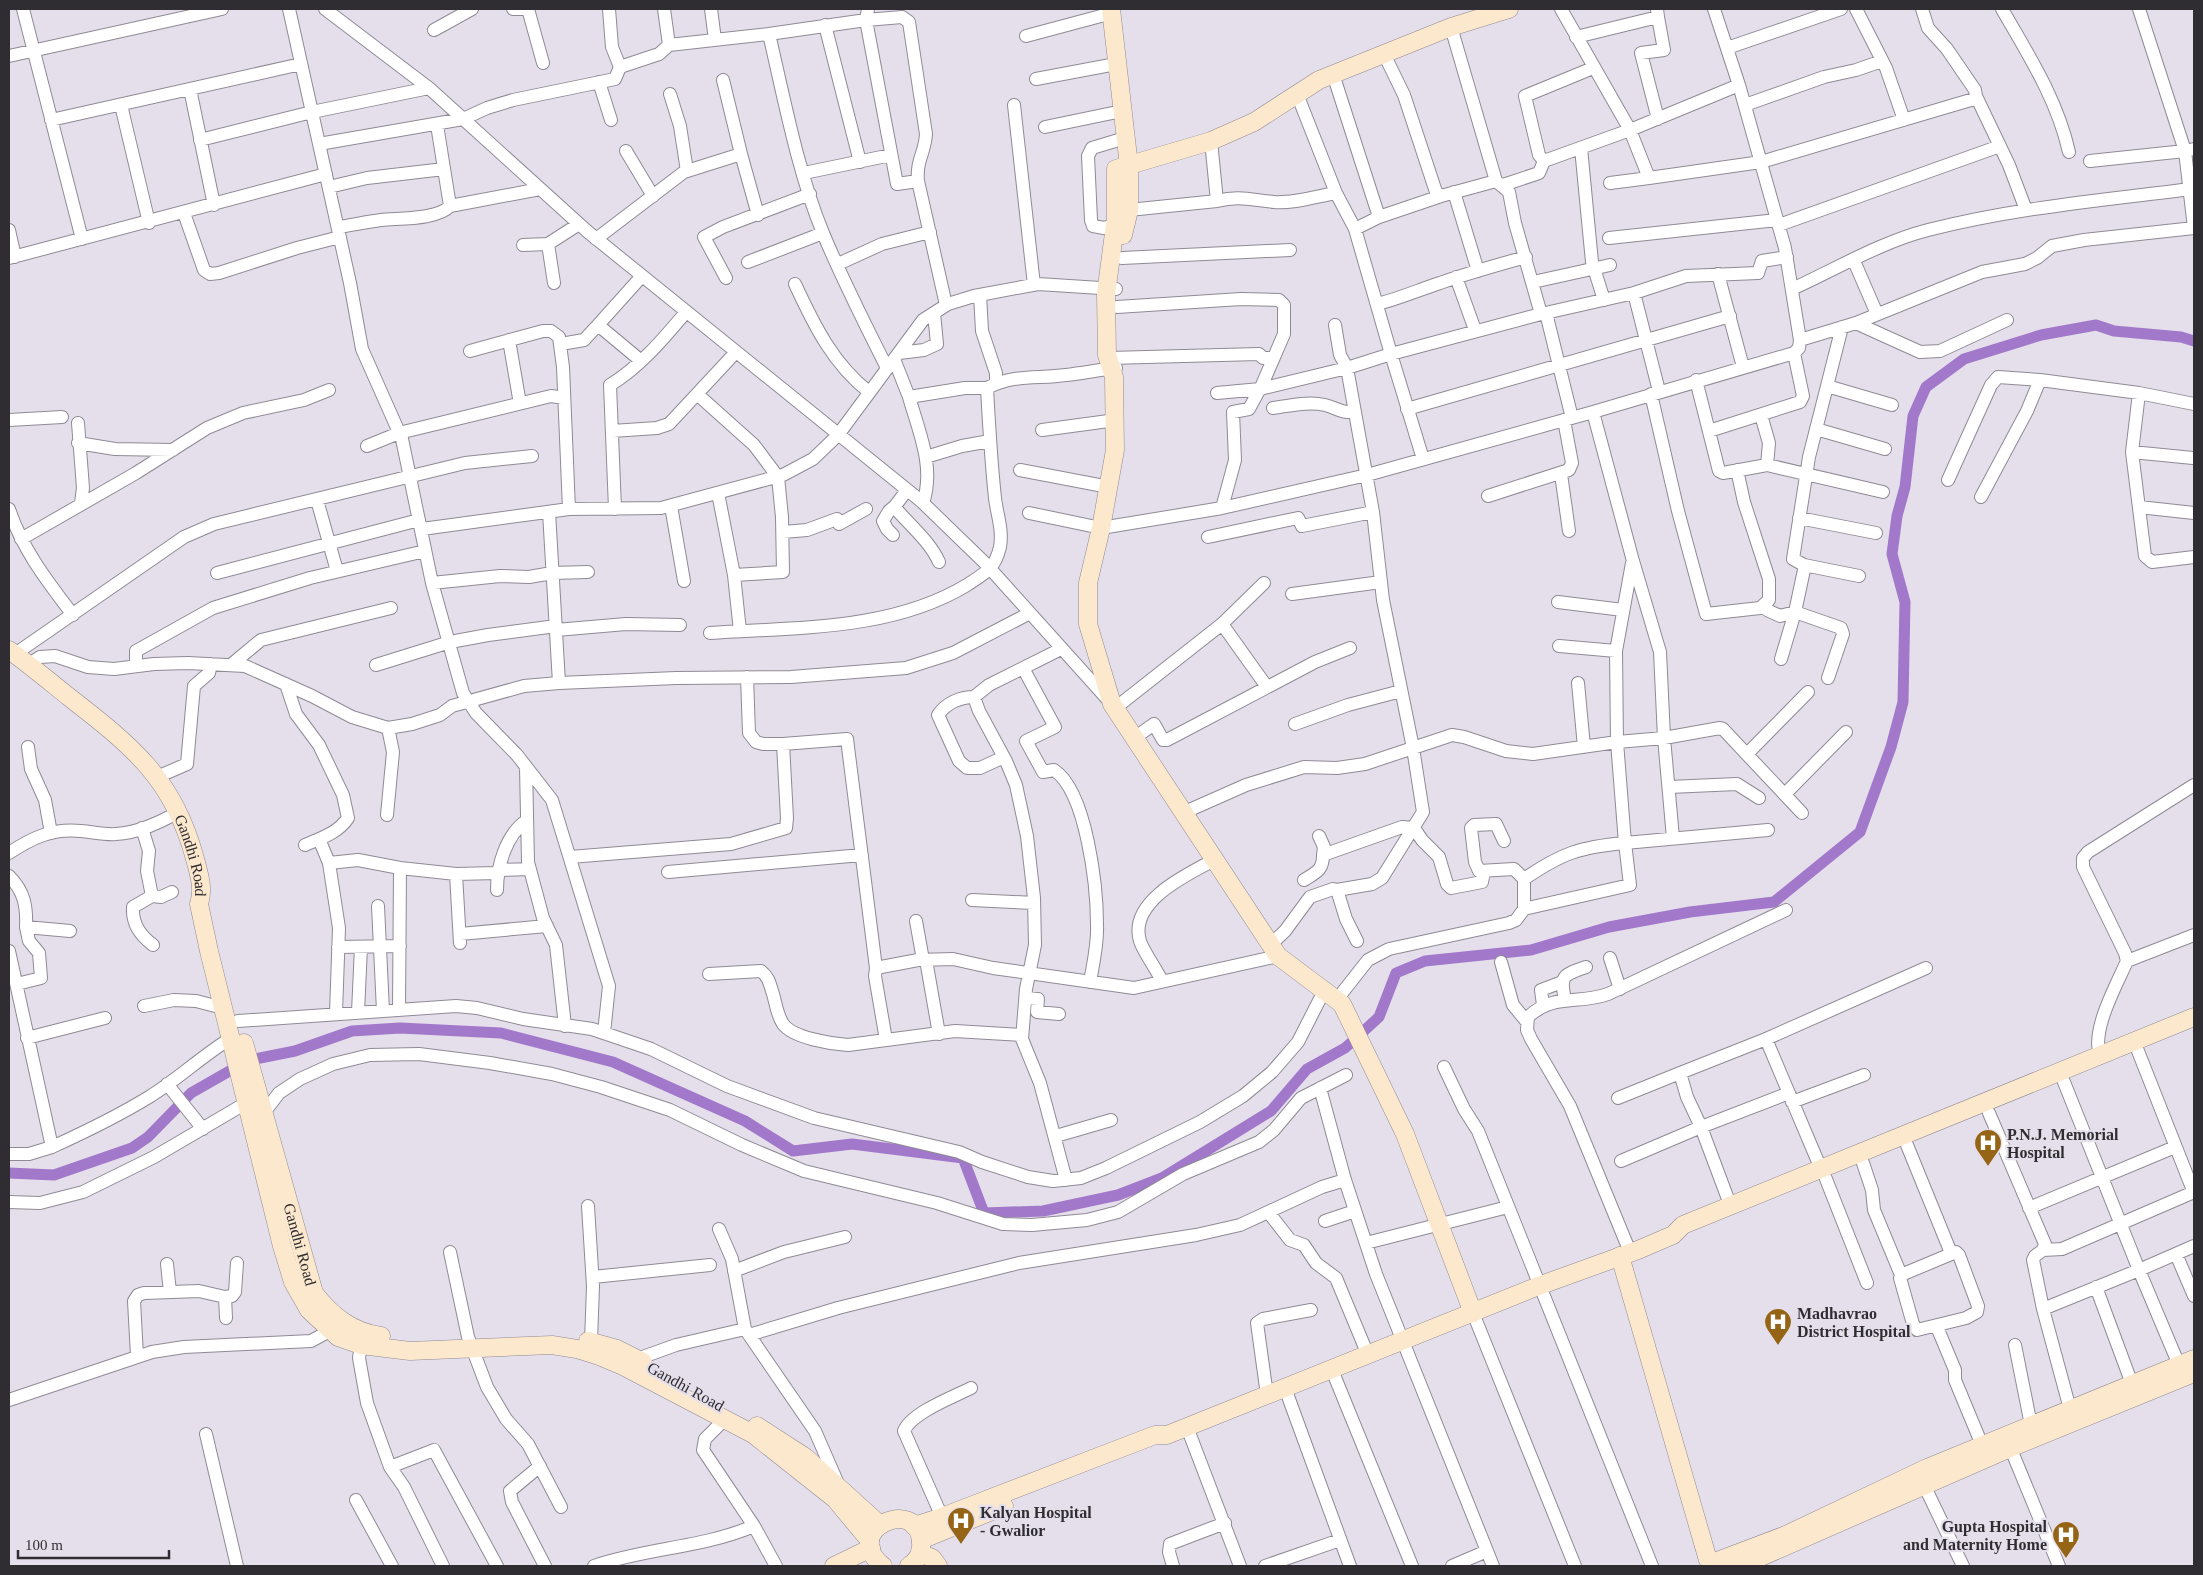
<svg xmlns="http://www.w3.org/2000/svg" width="2203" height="1575" viewBox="0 0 2203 1575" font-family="Georgia,serif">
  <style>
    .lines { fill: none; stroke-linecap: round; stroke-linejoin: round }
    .canal { stroke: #a278ca; stroke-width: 11 }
    .street-casing { stroke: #8f8a95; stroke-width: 14 }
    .secondary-casing { stroke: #8f8a95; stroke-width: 19 }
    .street { stroke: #fff; stroke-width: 12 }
    .secondary { stroke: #fce8cd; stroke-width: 18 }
    .labels { text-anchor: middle; stroke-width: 4.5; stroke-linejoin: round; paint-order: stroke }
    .street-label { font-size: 16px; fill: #302d32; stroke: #e5dfeb }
    .poi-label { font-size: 16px; font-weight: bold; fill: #302d32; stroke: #e5dfeb; text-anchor: start }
  </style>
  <rect width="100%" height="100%" fill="#e5dfeb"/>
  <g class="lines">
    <path class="canal" d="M 260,1058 L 295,1051 L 352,1031 L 400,1028 L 501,1033 L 613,1062 L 745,1121 L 793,1151 L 852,1144 L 963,1158 L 984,1213 L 1043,1211 L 1118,1195 L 1162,1178 L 1271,1111 L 1307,1069 L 1345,1048 L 1354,1040 L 1379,1017 L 1396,973 L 1425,961 L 1531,950 L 1609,927 L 1690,912 L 1774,902 L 1860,832 L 1891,747 L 1903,702 L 1905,602 L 1892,554 L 1897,516 L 1905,487 L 1913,416 L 1926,387 L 1964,359 L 2041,335 L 2096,325 L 2114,331 L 2181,337 L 2194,341
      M 9,1173 L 54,1175 L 132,1148 L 148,1137 L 191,1093 L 233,1069"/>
    <defs>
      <path id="street" d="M 23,9 L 82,239
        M 289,9 L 350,283 L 362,349 L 402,439 L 432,583 L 463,693 L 476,713 L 517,755 L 552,800 L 609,986 L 604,1033
        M 325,9 L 429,88 L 588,232 L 921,501 L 986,564 L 1110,702
        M 513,9 L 527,9
        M 528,9 L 543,63
        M 609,9 L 612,47 L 620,67
        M 711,9 L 715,40
        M 868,9 L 866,20 L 902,17 L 909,22 L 926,134 C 925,153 916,160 918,181
        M 1561,9 L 1630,130 L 1739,85
        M 1856,9 L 1886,68 L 1904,120
        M 2002,9 C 2029,56 2057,99 2069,152
        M 2139,9 L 2185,151 L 2194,149
        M 825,25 L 860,162
        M 434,30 L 472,9
        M 1026,36 L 1112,13
        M 1576,37 L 1658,17 L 1657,9
        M 669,45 L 769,34
        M 1727,48 L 1841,9
        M 1384,54 L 1404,95 L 1436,192 L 1441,196 L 1496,181
        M 9,56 L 222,9
        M 1593,68 L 1525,96 L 1539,155 L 1544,161 L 1630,130 L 1649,178 L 1761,162 L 1974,99 L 1976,96 L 1975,90 L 1947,49 L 1928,28 L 1922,9
        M 1333,74 L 1379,217 L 1355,229 L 1391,354 L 1541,314 L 1515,223 L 1509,192 L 1496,181 L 1451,27
        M 1036,79 L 1116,64
        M 599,82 L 611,120
        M 190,89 L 214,205
        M 670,94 L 680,126 L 687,171
        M 1297,94 L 1336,193 L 1355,229
        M 1976,96 L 2009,165 L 2026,210
        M 121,105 L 149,223
        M 1014,105 L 1034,285
        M 1745,105 L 1824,77 L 1856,70 L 1882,61
        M 1658,119 L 1641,53 L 1664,50 L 1658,17
        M 51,120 L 301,64
        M 437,125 L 450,206 L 540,189
        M 1045,127 L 1122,111
        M 200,140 L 312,112 L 429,88
        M 319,144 L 463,119 L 487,108 L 513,100 L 615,79 L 620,67 L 659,54 L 669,45 L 664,9
        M 1581,148 L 1592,262 L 1604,300
        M 626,151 L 653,196
        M 741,154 L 758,215
        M 2090,161 L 2185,151 L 2194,228
        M 804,173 L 891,155
        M 1610,183 L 1649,178
        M 1503,185 L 1539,173 L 1544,161
        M 329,187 L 367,178 L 444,169
        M 1454,192 L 1478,271
        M 1217,201 C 1239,195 1252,200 1274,202 C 1292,204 1318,196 1336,193
        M 1129,210 L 1217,201 L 1211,141
        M 184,213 L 204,270 L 210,274 L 219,273 L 297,248 L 340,237
        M 1379,217 L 1441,196
        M 1114,225 L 1104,228 L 1093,226 L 1091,220 L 1088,156 L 1092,148 L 1125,138
        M 1779,225 L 2000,146
        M 338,227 C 352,225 366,222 381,220 C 399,218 437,220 450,206
        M 9,230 L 15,257
        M 1609,238 L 1777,220
        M 596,239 L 684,172 L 741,154 L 723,80
        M 523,245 L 548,244
        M 9,258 L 326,174
        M 1122,258 L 1290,250
        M 1854,261 L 1877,314
        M 748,262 L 823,233
        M 838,264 L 882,244 L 930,232
        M 1718,274 L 1743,367
        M 1456,277 L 1475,330
        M 726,278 L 704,237 L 723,227 L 810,194
        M 1533,282 L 1610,265
        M 554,283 L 548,244 L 579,224
        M 795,284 C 814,325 833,364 869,392
        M 1792,289 C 1836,269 1881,242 1928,230 C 2014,208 2103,200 2191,189
        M 1634,293 L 1659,391
        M 980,295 L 982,331 L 996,373 L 996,384
        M 1377,304 C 1399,299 1418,290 1440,283 C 1468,273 1497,265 1526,257
        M 1117,307 L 1241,299 L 1279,300 L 1284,305 L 1284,334 L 1262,385 L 1249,409 L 1233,412 L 1235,460 L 1222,508
        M 1546,313 L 1572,418
        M 1541,314 L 1634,293 L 1686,276 L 1758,273 L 1762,261 L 1787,257
        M 1856,323 L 1920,352 L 1940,351 L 2007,320
        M 509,340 L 519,398
        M 1800,340 L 1856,323 L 1982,272 L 2025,264 L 2037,258 L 2052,246 L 2084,240 L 2194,228
        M 561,344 L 584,340 L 598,325
        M 470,351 L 543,331 L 551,331 L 559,337 L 563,367 L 569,509
        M 899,353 L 924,350 L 937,344 L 934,313
        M 1109,358 L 1259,354 L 1263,358 L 1273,358
        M 894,359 L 909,397
        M 640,360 L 598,325 L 642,276
        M 887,368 C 865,324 842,279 823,233 C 798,173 784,98 769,34 L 866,20 L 897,184 L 918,181 L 946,305
        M 1696,380 L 1719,471 L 1723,473 L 1767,465 L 1883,492
        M 1827,386 L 1892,405
        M 987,388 C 1014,374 1037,379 1066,375 C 1083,373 1099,370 1116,368
        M 1217,393 L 1260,389 L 1347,368 L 1340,355 L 1335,325
        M 2139,393 L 2132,452 L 2145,556 L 2152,562 L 2194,557
        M 697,394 L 754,445 L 778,477 L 782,517 L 783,572 L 734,575 L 718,493
        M 1651,394 L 1678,511 L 1706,614 L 1760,608 L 1769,600 L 1769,579 L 1744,502 L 1737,470
        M 1273,408 C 1290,406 1308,401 1325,405 C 1337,408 1340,413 1355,412
        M 1407,409 L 1730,316
        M 1593,412 L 1633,561 L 1660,652 L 1664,738 L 1673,838
        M 1761,415 L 1769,443 L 1767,465
        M 9,420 L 62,417
        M 78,423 L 83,488 L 81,503
        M 1816,429 L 1885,449
        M 1042,430 L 1116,420
        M 612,431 L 657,428 L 669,424 L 736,352
        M 1709,431 L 1800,402 L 1803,396 L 1794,353
        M 78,443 L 115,449 L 173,450
        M 367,446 L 399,433 L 551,396 L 564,398
        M 2132,452 L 2193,458
        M 926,457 L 962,446 L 990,441
        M 1020,470 L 1109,487
        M 1561,474 L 1569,531
        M 1948,480 L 1991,385 L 1998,377 L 2040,380 L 2139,393 L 2194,404
        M 907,490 L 895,506 L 896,509 C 911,526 930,542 939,562
        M 1488,496 L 1569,470 L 1572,463 L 1564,420
        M 1981,497 L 2027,411 L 2040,380
        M 317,500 L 337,571
        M 671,506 L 684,581
        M 2139,507 L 2194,513
        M 9,509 C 22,549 48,582 73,615
        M 615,509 L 610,385 C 640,367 664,338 686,312
        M 1029,513 L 1101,528 L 1222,508 L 1367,475 L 1593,412 L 1794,353 L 1799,348 L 1800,340 L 1785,248 L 1739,85 L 1714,9
        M 1799,518 L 1876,533
        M 422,529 L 569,509 L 661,508 L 783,475 L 813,459 L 838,435 L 923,320 L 948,304 L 974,296 L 1038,284 L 1116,289
        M 783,532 L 807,530 L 837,519 L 839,524 L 866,509
        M 893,535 L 887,529 L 883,521 L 889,511 L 895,506
        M 1208,537 L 1298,518 L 1302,526 L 1373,512
        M 21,539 L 136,473 L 207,428 L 243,413 L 304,400 L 329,390
        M 1632,563 L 1616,651 L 1617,742 L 1625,843 L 1768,830
        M 1804,565 L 1859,576
        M 217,573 L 419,520
        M 734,575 L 740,631
        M 432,583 L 500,576 L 529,577 L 552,573 L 588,572
        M 1292,594 L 1381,582
        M 1558,602 L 1623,610
        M 1766,605 L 1767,610 L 1780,616 L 1795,612 L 1841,628 L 1843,634 L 1828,678
        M 1222,624 L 1267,687
        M 556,630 L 626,624 L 680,625
        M 710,633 C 796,627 891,631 967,585 C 985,573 995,569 1000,547 C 1003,529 997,515 995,498 C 991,461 989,425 987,388 L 965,388 L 909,397 C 919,432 935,467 923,503
        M 1559,646 L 1616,651
        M 1061,649 L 989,685 L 974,697 L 979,711 L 1006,761 L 1016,785 L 1027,836 L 1034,898 L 1035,945 L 1026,989 L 1022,1039 L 1040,1083 L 1066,1180
        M 15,654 L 184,537 L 214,524 L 465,463 L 532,456
        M 1781,659 L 1795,612 L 1804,570 L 1804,565 L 1793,559 L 1809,457 L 1842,327
        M 29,664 L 40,657 L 55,656 L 88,667 L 114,669 L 154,664 L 188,663 L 245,666 L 312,696 L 352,717 L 388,728 L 393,752 L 387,815
        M 232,664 L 261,640 L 391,608
        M 376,665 L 450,642 L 488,635 L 556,626
        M 136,666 L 136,651 L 213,608 L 310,578 L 425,551
        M 1023,668 L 1055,727 L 1026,741 L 1043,772 L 1054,770 C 1087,792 1097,888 1097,925 C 1098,944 1093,964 1090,982
        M 747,677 L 749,733 L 756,742 L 763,744 L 783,744 L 847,739 L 876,968 L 875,976 L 886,1040
        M 559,683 L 676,678 L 791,677 L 906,668 L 953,653 L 1030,613
        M 1578,683 L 1584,747
        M 286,684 L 296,714 L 319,745 L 343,795 L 348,818 C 338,833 321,838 305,845
        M 974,697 C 960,697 946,703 938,715 L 959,761 L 967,768 L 980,768 L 1004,757
        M 1114,709 L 1222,624 L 1264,583
        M 1295,724 L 1348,705 L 1401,691
        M 388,728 L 412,724 L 440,715 L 452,706 L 524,686 L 559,683 L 549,512
        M 1133,739 L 1154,724 L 1163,740 L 1167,740 L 1315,662 L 1350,648
        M 28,747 L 31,769 L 45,800 L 51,833
        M 1747,754 L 1808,692
        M 526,767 L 528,862 L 543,918 L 556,945 L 565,1026
        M 157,777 L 187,764 L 194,686 L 209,673 L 211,664
        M 1669,787 L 1737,784 L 1759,798
        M 1785,794 L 1846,732
        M 1185,812 L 1246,785 L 1304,767 L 1337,768 L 1365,764 L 1452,735 L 1464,737 L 1506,751 L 1533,754 L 1617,742 L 1664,738 L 1720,728 L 1723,729 L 1802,813
        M 142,828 L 149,851 L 147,871 L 152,896 L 133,907 C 132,924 140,935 153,945
        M 1319,836 L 1324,847 L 1323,855
        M 319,839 L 329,863
        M 1504,841 L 1496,824 L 1474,825 L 1471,828 L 1475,862 L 1479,871 L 1514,869 L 1524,879
        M 9,853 C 32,838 52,828 81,831 C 93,832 105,835 116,834 C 138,833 160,822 179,812
        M 570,857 L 731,844 L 786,828 L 787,818 L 783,744
        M 498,870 L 530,869
        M 668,872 L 862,855
        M 9,876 C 24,891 27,906 26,927 L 70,931
        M 1304,880 C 1317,872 1323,870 1323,855 L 1402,827 L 1414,828 L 1422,840 L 1439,857 L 1447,884 L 1451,888 L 1482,882 L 1484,872
        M 497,890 C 497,866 506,835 526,821
        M 1337,890 L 1372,884 L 1382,878 L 1423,812 L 1413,748 L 1383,600 L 1373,512 L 1347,368 L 1391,354 L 1423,459
        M 152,896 L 161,897 L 172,892
        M 972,900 L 1034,903
        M 378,906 L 383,1011
        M 916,921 L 923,960
        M 460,934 L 547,926
        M 460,943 L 456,874 L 497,873
        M 1271,944 L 1285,931 L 1310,897 L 1333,889 L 1337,890 L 1346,919 L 1357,941
        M 338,947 L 400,946
        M 9,951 L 52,1147 L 29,1154 L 9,1154
        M 1610,958 L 1620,989
        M 926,960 L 939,1034
        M 2127,961 L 2194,935
        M 1501,962 L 1513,1005 L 1527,1022
        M 876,968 L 918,960 L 953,959 L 993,968 L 1134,988 L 1278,956
        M 709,974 L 761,971 C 769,977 770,985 773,994 C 776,1004 777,1015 783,1024 C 793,1038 832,1044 848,1045 L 955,1031 L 1022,1035
        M 1162,981 C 1157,970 1143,951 1140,941 C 1128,901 1188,874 1216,859
        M 17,984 L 41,978 L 39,953 L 29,941 L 26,927
        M 1026,998 L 1038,999 L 1037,1012 L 1059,1014
        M 1338,998 L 1368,960 L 1389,949 L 1509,923 L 1516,920 L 1524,909 L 1630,885 L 1625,843 C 1580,847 1562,853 1524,879 L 1524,909
        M 1565,1000 C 1560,976 1562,975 1586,967
        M 1543,1005 L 1541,990 L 1562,982
        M 144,1006 L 174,1000 L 196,1001 L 223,1008
        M 399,1009 L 400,868
        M 358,1012 L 361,947
        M 336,1013 L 339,928 L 329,863 L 358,860 L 400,868 L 456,874
        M 238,1021 L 456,1006 L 477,1008 L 523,1019 L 592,1029 L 651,1049 L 727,1086 L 814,1118 L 959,1152 L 982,1162 L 1028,1177 L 1053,1181 L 1081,1178 L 1106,1168 L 1200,1122 L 1243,1096 L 1272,1072 L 1298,1042 L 1325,989
        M 27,1038 L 105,1018
        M 2138,1051 L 2194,1193
        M 2100,1056 C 2091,1030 2116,986 2127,961 L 2125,953 L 2083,867 L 2083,858 L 2088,852 L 2194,785
        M 1444,1067 L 1464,1109 L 1478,1131 L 1652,1566
        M 1680,1073 L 1766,1039
        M 2064,1082 L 2139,1270 L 2194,1246
        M 167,1084 L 203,1129
        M 1320,1088 L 1345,1180 L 1376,1274 L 1493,1566
        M 1618,1098 L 1680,1073 L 1687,1097 L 1701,1127 L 1621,1161
        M 1792,1102 L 1864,1075
        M 1989,1113 L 2045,1244 L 2043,1250 L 2035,1256 L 2033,1260 L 2043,1309
        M 263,1114 L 279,1093 L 300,1079 L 333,1064 L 370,1055 L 419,1054 L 490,1063 L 552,1074 L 601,1087 L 670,1110 L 742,1145 L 804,1171 L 937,1203 L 1003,1224 L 1032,1225 L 1087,1220 L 1118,1212 L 1183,1174 L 1259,1142 L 1274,1130 L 1301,1098 L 1346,1075
        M 1056,1136 L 1111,1120
        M 1907,1145 L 1951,1253
        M 52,1147 C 85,1132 118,1116 149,1097 C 178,1079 202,1056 231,1038
        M 1863,1163 L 1872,1190 L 1874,1210 L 1901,1275
        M 1821,1169 L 1766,1039 L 1926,968
        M 1826,1179 L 1867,1283
        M 9,1202 L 40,1203 L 83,1192 L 154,1157 L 246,1103
        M 588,1206 L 593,1286 L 591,1341
        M 1731,1207 L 1701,1127 L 1789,1093
        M 2029,1208 L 2175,1147
        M 1269,1213 L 1290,1240 L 1304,1245 L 1316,1263 L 1336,1278 L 1368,1355
        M 1325,1221 L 1355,1211
        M 719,1229 L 732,1259 L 745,1329 L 815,1431 L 839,1486
        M 1366,1243 L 1508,1207
        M 2043,1250 L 2062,1249 L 2194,1192
        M 450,1252 L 468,1337 L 487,1387 L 506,1419 L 528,1444 L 561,1507
        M 1630,1252 L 1570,1106 L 1531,1039 L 1527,1030 L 1528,1017 C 1553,993 1578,1005 1608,994 L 1786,910
        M 1956,1252 L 1959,1255 L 1978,1306 L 1977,1312 L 1966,1318 L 1917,1330 L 1913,1324 L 1900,1278 L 1901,1275 Z
        M 2176,1254 L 2194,1296
        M 167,1264 L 170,1292
        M 734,1271 L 784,1252 L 845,1237
        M 593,1277 L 710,1265
        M 2096,1287 L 2132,1384
        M 225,1297 L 226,1318
        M 1473,1313 L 1575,1566
        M 1937,1327 L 1955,1370 L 1955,1380 L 1982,1445
        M 749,1335 L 838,1308 L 1019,1263 L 1196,1235 L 1240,1225 L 1322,1187 L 1345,1180
        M 361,1345 L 359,1358 L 367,1403 L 390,1467 L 404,1487 L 443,1566
        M 2015,1345 L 2031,1425
        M 137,1356 L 134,1301 L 138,1295 L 144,1293 L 199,1291 L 225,1297 L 232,1296 L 235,1292 L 237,1263
        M 637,1359 L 676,1345 L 745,1329
        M 1332,1370 L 1412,1566
        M 1285,1388 L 1350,1566
        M 1267,1395 L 1257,1323 L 1263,1319 L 1311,1310
        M 9,1400 L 152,1352 L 184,1347 L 311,1341 L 324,1334 L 328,1327
        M 2070,1409 L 2043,1309 L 2139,1270 L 2179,1365
        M 725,1419 L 705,1439 L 703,1450 L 754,1526 L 776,1566
        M 1187,1427 L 1240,1566
        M 206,1434 L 237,1566
        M 2008,1442 L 2059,1566
        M 540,1466 L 510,1491 L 512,1502 L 545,1566
        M 390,1467 L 434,1450 L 497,1566
        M 1924,1485 L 1963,1566
        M 356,1500 L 392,1566
        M 942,1517 L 904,1431 C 911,1413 953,1397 971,1388
        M 594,1566 C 646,1548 702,1548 754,1526
        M 1173,1566 L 1169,1552 L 1170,1544 L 1225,1523
        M 1265,1566 L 1340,1540
        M 1452,1566 L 1487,1551"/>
      <g id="secondary">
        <path d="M 1111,9 L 1129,166 L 1129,210 L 1123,235"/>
        <path id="s1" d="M 9,650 C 30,665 49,681 69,697 C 132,746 174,779 195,859 C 199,873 204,890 199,904 L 209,951 L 282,1246 L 293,1282 L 309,1310 L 338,1337 L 361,1345 L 410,1351 L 552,1345 L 577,1349 L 599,1356 L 623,1366 L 753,1434 L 835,1499 L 870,1541"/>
        <path id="s2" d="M 244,1043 L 314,1293 C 332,1316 352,1332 381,1336"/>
        <path d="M 1620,1256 L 1708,1560"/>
        <path d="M 1473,1313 L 1405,1134 L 1342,1004 L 1278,956 L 1112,704 L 1088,624 L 1088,583 L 1101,528 L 1115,450 L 1114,377 L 1107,355 L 1106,294 L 1116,218 L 1116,169 L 1211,141 L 1254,122 L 1319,80 L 1451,27 L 1509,9"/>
        <path d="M 588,1341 L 617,1349 L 643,1362"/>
        <path d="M 757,1426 L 805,1457 L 879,1524"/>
        <path d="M 914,1526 L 942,1517 L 1155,1435 L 1167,1435 L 1541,1285 L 1638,1250 L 1673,1235 L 1683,1225 L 2194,1017"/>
        <path d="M 921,1540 L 1004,1506"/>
        <path d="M 920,1553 L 932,1558 L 938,1566"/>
        <path d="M 1715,1562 L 1786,1535 L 1927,1468 L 2194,1359"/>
        <path d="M 834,1566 L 871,1548"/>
        <path d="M 883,1566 C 838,1530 920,1494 921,1543 C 922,1553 917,1561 909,1566"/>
        <path d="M 1740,1566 L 2010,1448 L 2194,1373"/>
      </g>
    </defs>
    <use href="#street" class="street-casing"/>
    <use href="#secondary" class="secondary-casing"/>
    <use href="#street" class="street"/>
    <use href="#secondary" class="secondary"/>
  </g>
  <defs>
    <symbol id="hospital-pin" viewBox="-11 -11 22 30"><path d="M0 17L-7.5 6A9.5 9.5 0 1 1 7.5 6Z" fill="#956415" stroke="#e5dfeb"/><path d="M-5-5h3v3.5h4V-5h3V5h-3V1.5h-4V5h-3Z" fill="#fff"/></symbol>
  </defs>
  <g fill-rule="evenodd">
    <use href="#hospital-pin" x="1972" y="1127" width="32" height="43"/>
    <use href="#hospital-pin" x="1762" y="1306" width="32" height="43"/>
    <use href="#hospital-pin" x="945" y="1505" width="32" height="43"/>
    <use href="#hospital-pin" x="2050" y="1519" width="32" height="43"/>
  </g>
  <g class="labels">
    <g class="street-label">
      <text dy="6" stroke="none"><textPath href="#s1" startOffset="282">Gandhi Road</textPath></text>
      <text dy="6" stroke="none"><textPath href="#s2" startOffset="209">Gandhi Road</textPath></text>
      <text transform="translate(686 1386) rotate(29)" y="6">Gandhi Road</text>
    </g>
    <g class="poi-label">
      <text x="2007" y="1140">P.N.J. Memorial<tspan x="2007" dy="18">Hospital</tspan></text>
      <text x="1797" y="1319">Madhavrao<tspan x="1797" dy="18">District Hospital</tspan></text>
      <text x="980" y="1518">Kalyan Hospital<tspan x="980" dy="18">- Gwalior</tspan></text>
      <text x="2047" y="1532" text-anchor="end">Gupta Hospital<tspan x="2047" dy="18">and Maternity Home</tspan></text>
    </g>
  </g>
  <rect width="2203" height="1575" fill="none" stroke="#302d32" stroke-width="20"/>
  <path d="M18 1550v8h151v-8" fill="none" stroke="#302d32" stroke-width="2.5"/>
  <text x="25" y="1550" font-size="15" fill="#302d32" stroke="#e5dfeb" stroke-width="4" paint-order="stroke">100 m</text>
</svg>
